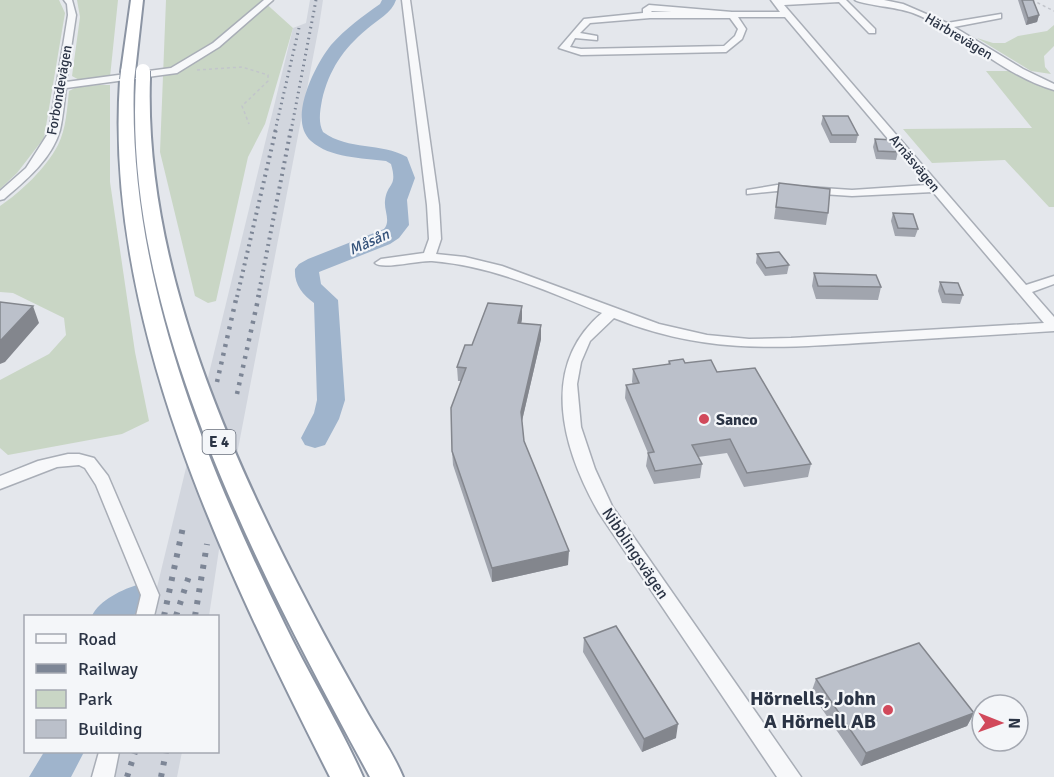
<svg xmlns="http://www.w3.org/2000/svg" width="1054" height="777" viewBox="0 0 1054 777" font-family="Signika,sans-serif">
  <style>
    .built { fill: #d2d6de }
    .green { fill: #c9d6c5 }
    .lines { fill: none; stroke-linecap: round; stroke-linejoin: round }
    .river { fill: #9fb4cc; fill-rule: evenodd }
    .minor-casing { stroke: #a9aeb7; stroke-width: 3 }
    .highway-casing { stroke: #8b94a3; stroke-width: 4 }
    .path { stroke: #c2c5cb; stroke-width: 1.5; stroke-dasharray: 3 3; stroke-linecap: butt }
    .minor { fill: #f7f8fa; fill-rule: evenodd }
    .highway { fill: #fff; fill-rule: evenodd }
    .rail-far3 { stroke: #7d8696; stroke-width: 3; stroke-dasharray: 1.5 4; stroke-linecap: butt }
    .rail-far2 { stroke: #7d8696; stroke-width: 4; stroke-dasharray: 2 4.5; stroke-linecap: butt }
    .rail-far1 { stroke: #7d8696; stroke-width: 4.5; stroke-dasharray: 3 6; stroke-linecap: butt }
    .rail { stroke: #7d8696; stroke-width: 6; stroke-dasharray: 4 8; stroke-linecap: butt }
    .highway-bridge-casing { stroke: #8b94a3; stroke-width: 16; stroke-linecap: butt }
    .highway-bridge { stroke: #fff; stroke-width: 14 }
    .wall { fill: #a1a5ae }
    .shaded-wall { fill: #83868d }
    .building { fill: #bbc0ca; stroke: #83868d; stroke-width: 1.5 }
    .poi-dot { fill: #d1495b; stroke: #f4f6f9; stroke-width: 2 }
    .labels { text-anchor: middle; stroke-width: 4.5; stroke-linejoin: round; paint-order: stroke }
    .far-street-label { font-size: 14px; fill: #2b3445; stroke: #f4f6f9 }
    .far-water-label { font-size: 15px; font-style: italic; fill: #34527a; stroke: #f4f6f9 }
    .shield { fill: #f4f6f9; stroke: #676e7b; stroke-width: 1.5 }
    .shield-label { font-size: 15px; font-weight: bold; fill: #2b3445 }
    .poi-label { font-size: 16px; font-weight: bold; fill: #2b3445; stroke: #f4f6f9; text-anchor: start }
    .street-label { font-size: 16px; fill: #2b3445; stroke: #f4f6f9 }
    .near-poi-label { font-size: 20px; font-weight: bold; fill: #2b3445; stroke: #f4f6f9; text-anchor: end }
  </style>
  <rect width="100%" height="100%" fill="#e4e7ec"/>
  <path class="built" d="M 310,0 L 323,0 L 319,26 L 220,543 L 209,616 L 150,616 L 293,28 L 306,23 Z
    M 117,752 L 182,752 L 177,777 L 111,777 Z"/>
  <path class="green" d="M 0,0 L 59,0 L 65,13 L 44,138 L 17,173 L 0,189 Z
    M 77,0 L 118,0 L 110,77 L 81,81 L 72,76 L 80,17 Z
    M 166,0 L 262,0 L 293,28 L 265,124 L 248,157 L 216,301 L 208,303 L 195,296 L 160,152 Z
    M 1054,25 L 1054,46 L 1044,56 L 1045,67 L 1051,74 L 1031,71 L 977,38 L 993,43 L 1005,43 L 1018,36 L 1047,31 Z
    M 986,71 L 1011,71 L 1054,91 L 1054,207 L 1049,207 L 1005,160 L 932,163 L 903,129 L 1032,128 Z
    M 99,85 L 110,85 L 110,182 L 135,352 L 149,421 L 122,434 L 8,455 L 0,448 L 0,380 L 49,354 L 66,335 L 64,318 L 13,293 L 0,292 L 0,206 C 21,192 46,168 58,145 C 66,129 67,109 69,91 L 77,87 Z"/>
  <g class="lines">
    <path class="river" d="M 382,0 L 396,0 C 392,13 377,20 367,29 C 343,49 329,70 322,100 C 320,111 318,122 323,132 C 349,151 381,142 407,157 L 415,178 L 407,200 L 409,225 L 399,238 L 390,244 L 319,272 L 321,284 L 338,300 L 345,400 L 339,419 L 325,445 L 315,448 L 305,445 L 301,438 L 314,413 L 317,400 L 314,303 C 302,294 294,284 295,269 L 299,264 L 308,259 L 384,229 C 391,221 384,211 385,201 C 387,182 398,188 391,164 L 386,161 C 362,158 330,158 311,141 C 287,120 315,65 331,45 C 345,29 363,16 380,4 Z
      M 140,584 L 152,588 L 157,597 C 144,622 117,616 92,616 C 99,600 123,589 140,584 Z
      M 44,752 L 84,752 L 71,777 L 29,777 Z"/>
    <defs>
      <path id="minor" d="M 64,0 L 72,0 L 76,15 L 66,82 L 171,68 L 213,43 L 264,0 L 273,0 L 219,47 L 177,73 L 66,88 C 64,102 63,117 60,130 C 52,159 25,181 4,199 L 0,200 L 0,191 L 26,168 L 49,132 L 68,15 L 67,4 Z
        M 402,0 L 410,0 L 439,205 L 441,239 L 436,254 L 465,257 L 502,266 L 659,324 L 707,335 L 749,339 L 791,338 L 1044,323 L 933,192 L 852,196 L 777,191 L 747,194 L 747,190 L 777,185 L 852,190 L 927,185 L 785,17 L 738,17 L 746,29 L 742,39 L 726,52 L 581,55 L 559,48 L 584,19 L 643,13 L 643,9 L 649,5 L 732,12 L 780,12 L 771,0 L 846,0 L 875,29 L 875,33 L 869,33 L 839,2 L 784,5 L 1026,285 L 1054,276 L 1054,284 L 1032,292 L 1054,317 L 1054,331 C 994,335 935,338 876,342 C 778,348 707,355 614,318 L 590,341 L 581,362 L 577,384 L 581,427 L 595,469 L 612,506 L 801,777 L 777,777 L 599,513 C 563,450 538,367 602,313 C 547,291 493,266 432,261 C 419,260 382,270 375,263 L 381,259 L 424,253 L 429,239 L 427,205 ZM 651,11 L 672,12 L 652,12 ZM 650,18 L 730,18 L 738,29 L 735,36 L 724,46 L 581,49 L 570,47 L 575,38 L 597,40 L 597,36 L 580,33 L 590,23 Z
        M 855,0 L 884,0 L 903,4 L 947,23 L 1001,14 L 1001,18 L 954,27 L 1023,69 L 1054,84 L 1054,90 C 1002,75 962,32 913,13 C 898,7 863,5 855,0 Z
        M 68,454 L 79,454 L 94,458 L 108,476 L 159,595 L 154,616 L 136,616 L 141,595 L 96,485 L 85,468 L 79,465 L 57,467 L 0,489 L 0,476 L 38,461 Z
        M 99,752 L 119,752 L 114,777 L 92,777 Z"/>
      <path id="highway" d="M 131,0 L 143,0 L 135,72 L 129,76 L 134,80 C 127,270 202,456 284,623 C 309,675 340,725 363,777 L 330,777 C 224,567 104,321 120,80 L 126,76 L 121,72 Z
        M 143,74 L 150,78 C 144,261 226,447 309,606 C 328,643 348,678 368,714 C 380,735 394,755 403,777 L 370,777 C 259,572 122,316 136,78 Z"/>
    </defs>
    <use href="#minor" class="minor-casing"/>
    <use href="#highway" class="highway-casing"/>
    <path class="path" d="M 1032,0 L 1054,11
      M 197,70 L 242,67 L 268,75 L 268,81 L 242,106 L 249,124"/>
    <use href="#minor" class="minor"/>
    <use href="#highway" class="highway"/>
    <path class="rail-far3" d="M 275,131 L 299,28
      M 291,131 L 316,0"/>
    <path class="rail-far2" d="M 237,297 L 276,129
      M 258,297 L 291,129"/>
    <path class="rail-far1" d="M 217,382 L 237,295
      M 237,394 L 259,295"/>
    <path class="rail" d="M 164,616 L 183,527
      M 176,616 L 189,576
      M 195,616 L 207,544
      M 127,777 L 135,752
      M 161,777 L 166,752"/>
    <defs>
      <path id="highway-bridge" d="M 143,71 L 143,78
        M 127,80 L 128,72"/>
    </defs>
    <use href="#highway-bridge" class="highway-bridge-casing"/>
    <use href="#highway-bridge" class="highway-bridge"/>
  </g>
  <path class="wall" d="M 1018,0 L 1033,0 L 1039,15 L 1037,22 L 1026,25 Z
    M 823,116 L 858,135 L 856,143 L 830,143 L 821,124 Z
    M 875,139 L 898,152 L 896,160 L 876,159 L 873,147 Z
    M 779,183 L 828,213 L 826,225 L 774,219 Z
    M 893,213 L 918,229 L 915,237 L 895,236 L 891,221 Z
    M 757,254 L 789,265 L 787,274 L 765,276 L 756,263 Z
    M 814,273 L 881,287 L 878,300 L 816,299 L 812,286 Z
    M 940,282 L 963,295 L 960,304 L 942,303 L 938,291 Z
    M 522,319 L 521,324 L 541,339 L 522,421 L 524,441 L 568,565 L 492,582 L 453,465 L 452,451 L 461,381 L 458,381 L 457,367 L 472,345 Z
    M 669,361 L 685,363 L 717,372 L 811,464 L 808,477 L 744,487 L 727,453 L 698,457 L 702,464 L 700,478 L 654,484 L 646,466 L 648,453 L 625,398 L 626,385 L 633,384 L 632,382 L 633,369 L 668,365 Z
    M 584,638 L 676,738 L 642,752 L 583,652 Z
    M 816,679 L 974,713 L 967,726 L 861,766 L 811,693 Z"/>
  <path class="shaded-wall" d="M 1039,15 L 1037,22 L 1026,25 L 1028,18 Z
    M 33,306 L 39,323 L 5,362 L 0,364 L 0,341 Z
    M 522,306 L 522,319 L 518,337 L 518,323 Z
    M 541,325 L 541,339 L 521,425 L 521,412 Z
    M 569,551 L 568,565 L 492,582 L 492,568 Z
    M 974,713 L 967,726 L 861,766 L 866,753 Z
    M 678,724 L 676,738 L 642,752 L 644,739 Z"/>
  <path class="building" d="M 1022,0 L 1033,0 L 1039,15 L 1028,18 Z
    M 823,116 L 848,116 L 858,135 L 832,135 Z
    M 875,139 L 894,140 L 898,152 L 878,151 Z
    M 779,183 L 830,189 L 828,213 L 776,207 Z
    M 893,213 L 913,214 L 918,229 L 898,228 Z
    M 779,252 L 789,265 L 766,268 L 757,254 Z
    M 814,273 L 876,275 L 881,287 L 818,286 Z
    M 940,282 L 958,283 L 963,295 L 945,294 Z
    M 0,302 L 33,306 L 0,341 Z
    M 488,303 L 522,306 L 518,323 L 541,325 L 521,412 L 524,441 L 569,551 L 492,568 L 452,451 L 451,408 L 466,368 L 457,367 L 465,345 L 472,345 Z
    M 683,359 L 685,363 L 711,360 L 717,372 L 755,368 L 811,464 L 747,473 L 730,439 L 692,445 L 702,464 L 655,471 L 648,453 L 654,452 L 626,385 L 639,383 L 633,369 L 670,364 L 669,361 Z
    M 616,626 L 678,724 L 644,739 L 584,638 Z
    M 919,643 L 974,713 L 866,753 L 816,679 Z"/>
  <g class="poi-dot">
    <circle cx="704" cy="419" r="6"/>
    <circle cx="888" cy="710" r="6"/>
  </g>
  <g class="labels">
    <g class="far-street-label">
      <text transform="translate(959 36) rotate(31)" y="5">Härbrevägen</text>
      <text transform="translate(59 90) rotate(-80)" y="5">Forbondevägen</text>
      <text transform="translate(915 163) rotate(50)" y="5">Arnäsvägen</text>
    </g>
    <g class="far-water-label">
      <text transform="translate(369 242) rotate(-24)" y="5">Måsån</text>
    </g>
    <rect class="shield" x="202.5" y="430" width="33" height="24" rx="4.5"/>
    <g class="shield-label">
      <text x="219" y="447">E 4</text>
    </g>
    <g class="poi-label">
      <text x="716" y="425">Sanco</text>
    </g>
    <g class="street-label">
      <text transform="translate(636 553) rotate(56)" y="6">Nibblingsvägen</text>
    </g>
    <g class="near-poi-label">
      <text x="876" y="705">Hörnells, John<tspan x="876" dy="23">A Hörnell AB</tspan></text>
    </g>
  </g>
  <rect x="24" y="615" width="195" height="138" fill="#f4f6f9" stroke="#a4a8b1" stroke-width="1.5"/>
  <rect x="36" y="634" width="30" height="9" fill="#f7f8fa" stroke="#a4a8b1" stroke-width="1.5"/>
  <text x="78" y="645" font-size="18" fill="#2b3445">Road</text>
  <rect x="36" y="664" width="30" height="9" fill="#7d8696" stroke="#a4a8b1" stroke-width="1.5"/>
  <text x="78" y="675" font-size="18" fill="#2b3445">Railway</text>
  <rect x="36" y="690" width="30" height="18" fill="#c9d6c5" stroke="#a4a8b1" stroke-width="1.5"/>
  <text x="78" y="705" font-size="18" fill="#2b3445">Park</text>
  <rect x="36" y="720" width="30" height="18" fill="#bbc0ca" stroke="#a4a8b1" stroke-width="1.5"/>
  <text x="78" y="735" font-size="18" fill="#2b3445">Building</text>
  <g transform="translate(1000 723) rotate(91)"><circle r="28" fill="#f4f6f9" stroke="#a4a8b1" stroke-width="1.5"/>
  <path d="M0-4.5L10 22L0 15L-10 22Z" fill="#d1495b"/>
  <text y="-9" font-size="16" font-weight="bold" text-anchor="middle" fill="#2b3445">N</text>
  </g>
</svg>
